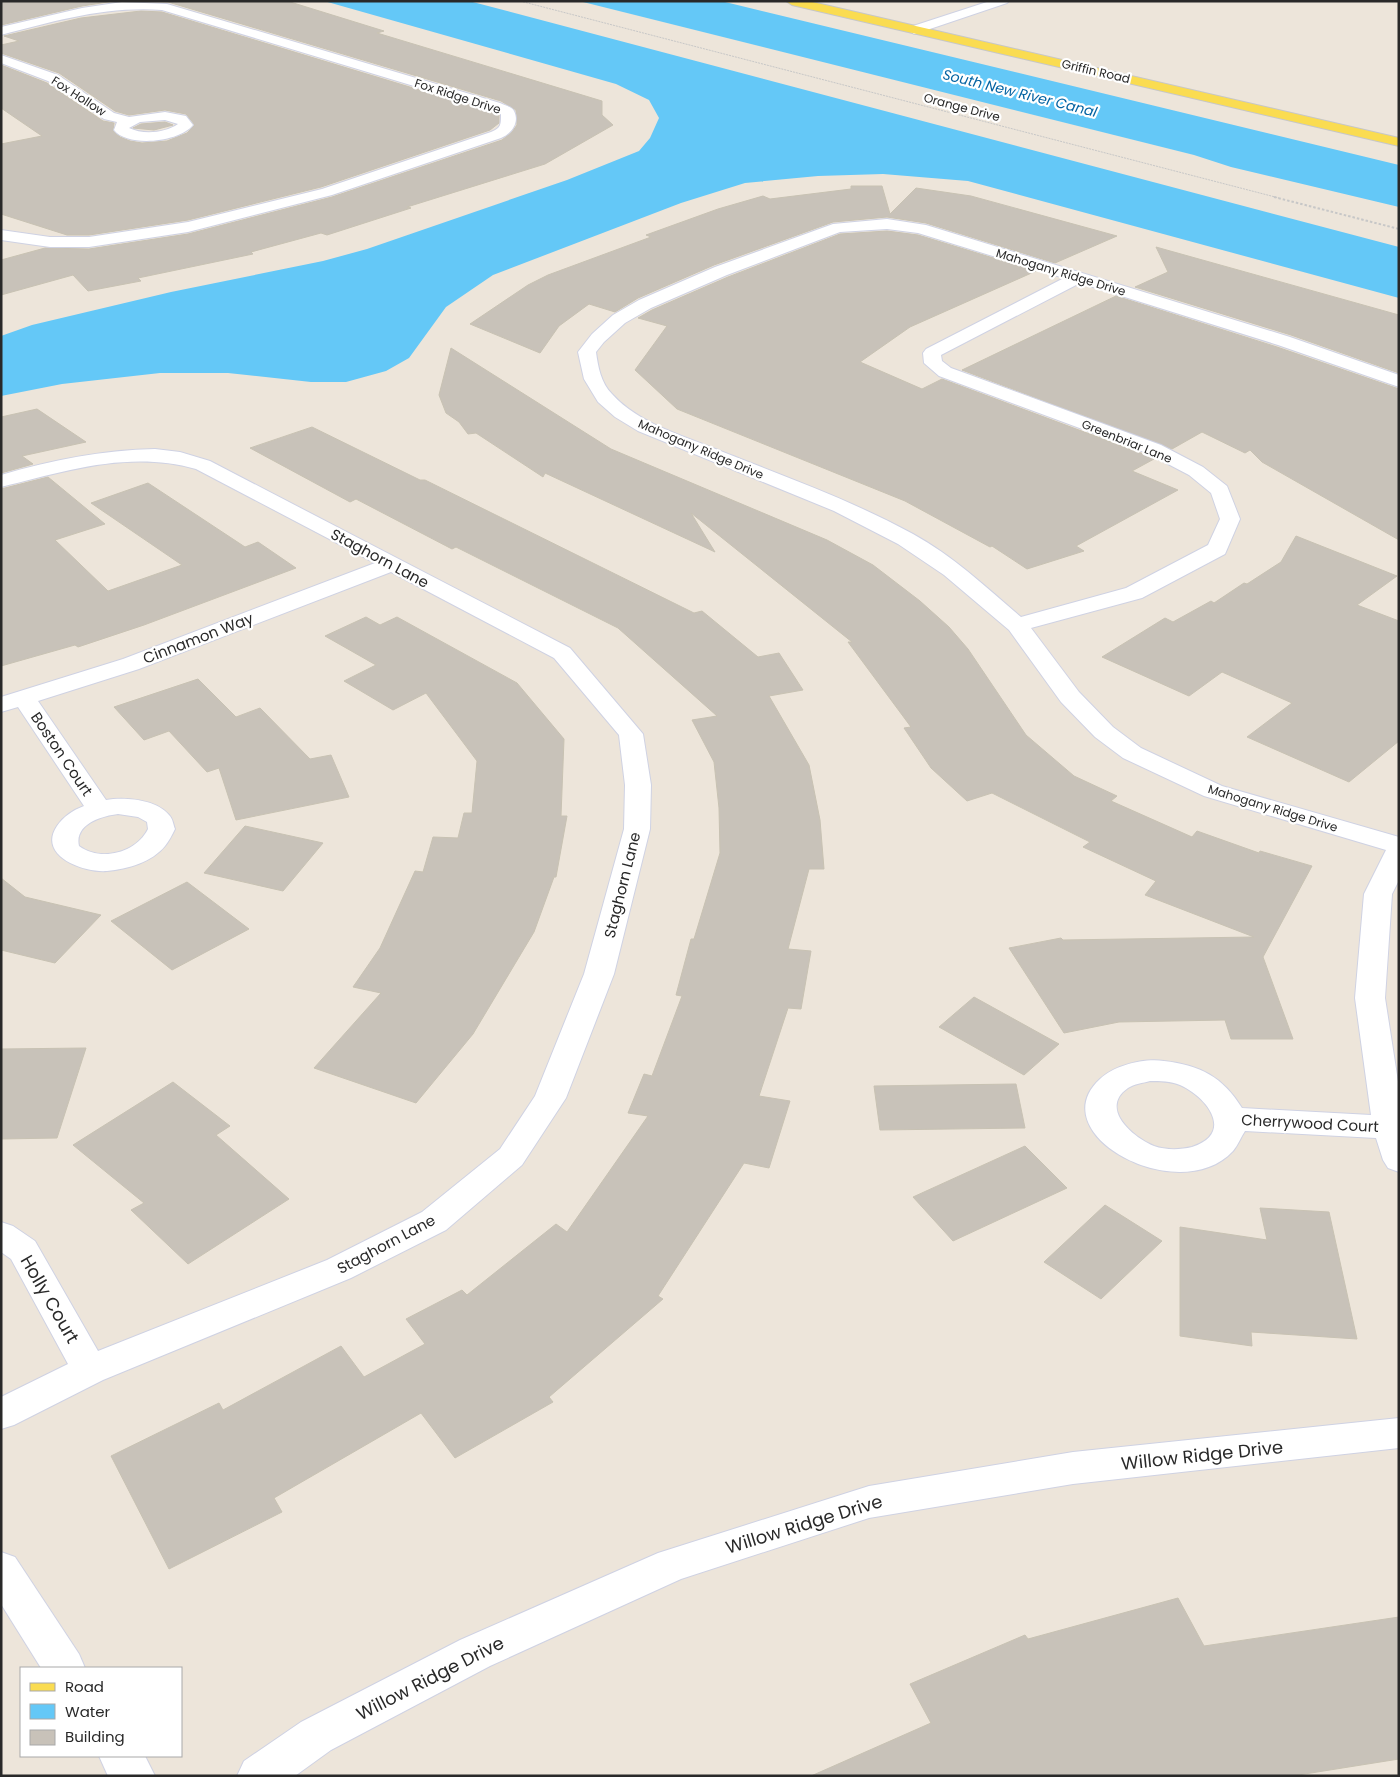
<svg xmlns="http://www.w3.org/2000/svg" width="1400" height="1777" viewBox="0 0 1400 1777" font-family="Poppins,sans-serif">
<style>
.water{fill:#64c8f7}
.building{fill:#c8c2b9;stroke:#c8c2b3}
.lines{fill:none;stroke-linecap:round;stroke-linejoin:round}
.street-casing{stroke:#cfd2e3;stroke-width:2}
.primary-casing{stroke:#c7c7c7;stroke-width:2}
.path-far1{stroke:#c7c7c7;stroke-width:1;stroke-dasharray:2 1;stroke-linecap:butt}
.path{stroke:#c7c7c7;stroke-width:2;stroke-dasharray:2.5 2;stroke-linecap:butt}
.street{fill:#fff;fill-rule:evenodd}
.primary{fill:#fadc51;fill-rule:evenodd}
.labels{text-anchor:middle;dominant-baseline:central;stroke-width:4.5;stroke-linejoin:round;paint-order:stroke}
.far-street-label{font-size:12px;fill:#292929;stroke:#fff}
.far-water-label{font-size:14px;font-style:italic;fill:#0463a2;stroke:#fff}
.street-label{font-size:15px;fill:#292929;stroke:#fff}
.near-street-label{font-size:18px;fill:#292929;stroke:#fff}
</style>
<rect width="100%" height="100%" fill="#ede5da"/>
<!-- water -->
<g class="water">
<path d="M 324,1 L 469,1 L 1399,247 L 1399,298 L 968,181 L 883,174 L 818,176 L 745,183 L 681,203 L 493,275 L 446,307 L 409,358 L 386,371 L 346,382 L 311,382 L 228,373 L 160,373 L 62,384 L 1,396 L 1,336 L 32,325 L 171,292 L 323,261 L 367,249 L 567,180 L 639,151 L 650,138 L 659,118 L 649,100 L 616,84 Z"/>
<path d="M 579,1 L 721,1 L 1399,165 L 1399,207 L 1231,167 L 1194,155 Z"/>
</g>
<!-- building -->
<g class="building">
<path d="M 1,1 L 114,1 L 82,6 L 1,25 Z"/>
<path d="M 147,1 L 287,1 L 384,31 L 377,33 L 602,101 L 602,115 L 613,125 L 545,164 L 407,207 L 411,208 L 327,235 L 321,233 L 251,252 L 253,254 L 138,278 L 141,281 L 88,291 L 73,275 L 1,295 L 1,260 L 45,248 L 89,249 L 188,234 L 332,197 L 502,140 L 512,132 L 517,125 L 516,110 L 501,101 L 168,2 Z"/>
<path d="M 141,11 L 162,12 L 489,111 L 499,115 L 499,123 L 490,130 L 321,187 L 188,220 L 89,235 L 67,235 L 1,214 L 1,144 L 42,136 L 1,108 L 1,65 L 47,83 L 103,121 L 114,123 L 113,131 L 120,137 L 130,141 L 142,143 L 167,141 L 187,133 L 194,126 L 194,124 L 186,114 L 165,110 L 129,115 L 115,111 L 59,73 L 1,53 L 1,45 L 19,41 L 4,36 L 81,18 Z"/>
<path d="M 165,122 L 173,125 L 154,130 L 133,128 L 141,124 Z"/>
<path d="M 851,186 L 882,186 L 890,214 L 916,188 L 971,196 L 1117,236 L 1055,263 L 926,223 L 887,217 L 833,222 L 714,265 L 638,298 L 615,312 L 589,304 L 559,326 L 540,353 L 470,324 L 528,285 L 548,275 L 651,237 L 646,235 L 718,209 L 763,196 L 770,199 L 851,189 Z"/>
<path d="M 887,231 L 918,235 L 1036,271 L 910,327 L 860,362 L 922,389 L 942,379 L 1146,455 L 1154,459 L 1132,471 L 1178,490 L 1076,546 L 1084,551 L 1027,569 L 992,546 L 990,547 L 905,501 L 677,409 L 635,370 L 667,326 L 638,318 L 652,310 L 728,277 L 840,234 Z"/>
<path d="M 1156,247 L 1399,315 L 1399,373 L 1291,335 L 1135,287 L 1168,272 Z"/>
<path d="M 1116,296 L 1277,347 L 1399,389 L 1399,540 L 1262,462 L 1250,450 L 1245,453 L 1202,432 L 1172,449 L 962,370 Z"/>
<path d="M 451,348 L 611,449 L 827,540 L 873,565 L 920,601 L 949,627 L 968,649 L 1026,735 L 1074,776 L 1117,796 L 1111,801 L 1192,837 L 1197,831 L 1259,853 L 1260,851 L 1312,866 L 1263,957 L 1293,1039 L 1231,1039 L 1225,1020 L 1119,1022 L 1064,1033 L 1009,948 L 1061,938 L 1063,940 L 1254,937 L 1145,895 L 1156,881 L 1083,847 L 1090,842 L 992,793 L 967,801 L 931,768 L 904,728 L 911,727 L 848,642 L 852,642 L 691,513 L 715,552 L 545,473 L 543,477 L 476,433 L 468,434 L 459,422 L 446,413 L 439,395 Z"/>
<path d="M 37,409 L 86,442 L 22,456 L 33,464 L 1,473 L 1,417 Z"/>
<path d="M 312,427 L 420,480 L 425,480 L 694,613 L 702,611 L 758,657 L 779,653 L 803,690 L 769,696 L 809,765 L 820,820 L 824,869 L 809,869 L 788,949 L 811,951 L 801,1009 L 788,1008 L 759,1096 L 790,1101 L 769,1168 L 744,1163 L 658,1296 L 663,1299 L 549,1397 L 553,1402 L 455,1458 L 421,1413 L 274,1498 L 282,1512 L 169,1569 L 111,1456 L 219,1403 L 223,1410 L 341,1346 L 364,1377 L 425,1344 L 406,1319 L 462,1290 L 467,1295 L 556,1224 L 567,1232 L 648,1116 L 628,1113 L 644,1074 L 652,1076 L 682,996 L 676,995 L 691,939 L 694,939 L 720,853 L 719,808 L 714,762 L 692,720 L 717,716 L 618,628 L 456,547 L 452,549 L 356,499 L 350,502 L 250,448 Z"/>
<path d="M 48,477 L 105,524 L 55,540 L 108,591 L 182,565 L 91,503 L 148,483 L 245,547 L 258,542 L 296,568 L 144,625 L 78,647 L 75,645 L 1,666 L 1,489 Z"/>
<path d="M 1296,536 L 1397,576 L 1357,605 L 1399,621 L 1399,741 L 1349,782 L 1247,737 L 1292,703 L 1222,672 L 1189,696 L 1102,657 L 1165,618 L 1173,622 L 1211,601 L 1214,603 L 1244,583 L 1247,584 L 1281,562 Z"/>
<path d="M 366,617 L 380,625 L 397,617 L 517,683 L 564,739 L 561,816 L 567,816 L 556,877 L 554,877 L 534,932 L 473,1034 L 416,1103 L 314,1068 L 381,993 L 353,987 L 380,948 L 415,871 L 423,872 L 433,837 L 458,838 L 464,813 L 472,813 L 477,761 L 426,693 L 393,710 L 344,681 L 376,665 L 325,636 Z"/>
<path d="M 198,679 L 236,717 L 260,708 L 310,759 L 331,755 L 349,797 L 236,820 L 219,768 L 207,772 L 169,731 L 144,740 L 114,707 Z"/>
<path d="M 245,826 L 323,843 L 283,891 L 204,873 Z"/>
<path d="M 1,878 L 25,897 L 101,915 L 55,963 L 1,950 Z"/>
<path d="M 187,882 L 249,929 L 172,970 L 111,921 Z"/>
<path d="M 974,997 L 1059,1044 L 1024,1075 L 939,1027 Z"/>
<path d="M 86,1048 L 57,1138 L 1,1139 L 1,1049 Z"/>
<path d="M 173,1082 L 230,1126 L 216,1135 L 289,1199 L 188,1264 L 131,1210 L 144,1203 L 73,1145 Z"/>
<path d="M 1016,1084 L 1025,1128 L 880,1130 L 874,1086 Z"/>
<path d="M 1025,1146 L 1067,1188 L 953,1241 L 913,1197 Z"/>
<path d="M 1105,1205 L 1162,1241 L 1101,1299 L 1044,1262 Z"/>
<path d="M 1260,1208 L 1329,1212 L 1357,1339 L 1251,1332 L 1252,1346 L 1180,1336 L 1180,1227 L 1267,1240 Z"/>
<path d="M 1178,1598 L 1204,1646 L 1399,1617 L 1399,1759 L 1292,1776 L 811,1776 L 931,1723 L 910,1684 L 1025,1635 L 1028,1639 Z"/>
</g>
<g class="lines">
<!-- street casing -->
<g class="street-casing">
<g id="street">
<path d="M 990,1 L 1009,1 L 1007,3 L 918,33 L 914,34 L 908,30 L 910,27 Z"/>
<path d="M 122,2 L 167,4 L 500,103 C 504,105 512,107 514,111 C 520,123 511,134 501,138 L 332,195 L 188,232 L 89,247 L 50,247 L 1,240 L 1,230 L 50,237 L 89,237 L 188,222 L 322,189 L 491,132 C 501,128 501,125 501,114 L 490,109 L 162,10 C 106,6 55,21 1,35 L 1,27 L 82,8 Z"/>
<path d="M 1,55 L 58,75 L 114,113 L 129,117 L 165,112 L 186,116 L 193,125 C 180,142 128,148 114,130 L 117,122 L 104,119 L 48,81 L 1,63 ZM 165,120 L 178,124 C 165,133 143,135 129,128 L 140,122 Z"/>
<path d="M 887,219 L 926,225 L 1290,337 L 1399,375 L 1399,387 L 1278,345 L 1080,283 L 941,355 L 942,361 L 951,368 L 1161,445 L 1203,467 L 1227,486 L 1240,519 L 1225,554 L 1142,598 L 1031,628 L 1079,692 L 1113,727 L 1141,748 L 1222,786 L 1399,837 L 1399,880 L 1392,894 L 1385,998 L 1399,1088 L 1399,1172 L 1388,1168 L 1383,1160 L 1376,1138 L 1245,1131 C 1241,1137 1238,1145 1233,1151 C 1179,1209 1040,1134 1100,1079 C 1115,1065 1144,1058 1164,1061 C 1200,1065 1223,1077 1242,1108 L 1371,1115 L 1355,998 L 1364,894 L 1386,850 L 1204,796 L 1123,758 L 1095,737 L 1061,702 L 1009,630 L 944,575 L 898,544 L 834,511 L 638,431 L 615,417 L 598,402 L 584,379 L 578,352 L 592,334 L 613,315 L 639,300 L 715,267 L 833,224 ZM 887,229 L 918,233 L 1064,278 L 926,349 L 923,353 L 924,363 L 939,376 L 1147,453 L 1189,475 L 1211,493 L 1220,519 L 1208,545 L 1126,588 L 1021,617 C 987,588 953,556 913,534 C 851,500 783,476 718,450 C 682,435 639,424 612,394 C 601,383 598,367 596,352 L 604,342 L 625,323 L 651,308 L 727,275 L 840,232 ZM 1150,1081 C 1160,1081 1171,1081 1180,1085 C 1207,1097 1235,1133 1192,1147 C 1180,1150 1165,1150 1154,1146 C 1132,1137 1099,1108 1128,1088 C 1134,1084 1143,1083 1150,1081 Z"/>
<path d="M 155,449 L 180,452 L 210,461 L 570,648 L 643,734 L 651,785 L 650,829 L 614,974 L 566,1098 L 522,1165 L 446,1230 L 351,1278 L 103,1380 L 14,1425 L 1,1429 L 1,1397 L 68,1364 L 11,1259 L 1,1252 L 1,1222 L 13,1226 L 35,1241 L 98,1351 L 327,1260 L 422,1212 L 500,1149 L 535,1096 L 584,974 L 624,829 L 625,785 L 619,735 L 554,658 L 391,572 L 139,669 L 38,701 L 106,800 C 124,797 156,799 169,815 C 173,819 173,824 175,829 C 172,835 169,841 165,846 C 152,862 128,869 107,871 C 84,873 37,856 57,826 C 63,817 73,810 84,806 L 18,707 L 1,712 L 1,697 L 123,659 L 375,563 L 196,469 C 130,450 65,471 1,487 L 1,475 C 52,460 102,450 155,449 ZM 118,814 L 138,817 L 147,822 L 148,829 C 136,853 101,862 79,846 C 74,824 102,816 118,814 Z"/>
<path d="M 1399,1418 L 1399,1448 L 1073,1484 L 869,1518 L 681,1579 L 490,1666 L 331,1750 L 295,1776 L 237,1776 L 244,1761 L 301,1722 L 460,1640 L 658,1553 L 869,1486 L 1073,1452 Z"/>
<path d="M 1,1552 L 15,1557 L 79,1654 L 85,1668 L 41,1668 L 1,1604 Z"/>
<path d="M 99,1756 L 145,1756 L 155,1776 L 108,1776 Z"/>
</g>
</g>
<!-- primary casing -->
<g class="primary-casing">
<path id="primary" d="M 786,1 L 808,1 L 1399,138 L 1399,146 L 792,5 Z"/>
</g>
<!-- path-far1 -->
<path class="path-far1" d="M 520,1 L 1279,198"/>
<!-- path -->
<path class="path" d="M 1274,197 L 1399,229"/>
<!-- street -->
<use href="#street" class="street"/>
<!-- primary -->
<use href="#primary" class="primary"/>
</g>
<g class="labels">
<!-- far-street labels -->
<g class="far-street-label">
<text transform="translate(1096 71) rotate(13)">Griffin Road</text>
<text transform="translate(79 96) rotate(33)">Fox Hollow</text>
<text transform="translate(458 96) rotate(18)">Fox Ridge Drive</text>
<text transform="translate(962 107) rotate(15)">Orange Drive</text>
<text transform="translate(1061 272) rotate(17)">Mahogany Ridge Drive</text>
<text transform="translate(1127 441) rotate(22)">Greenbriar Lane</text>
<text transform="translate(701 449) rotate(23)">Mahogany Ridge Drive</text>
<text transform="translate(1273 808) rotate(17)">Mahogany Ridge Drive</text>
</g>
<!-- far-water labels -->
<g class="far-water-label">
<text transform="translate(1020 93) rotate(14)">South New River Canal</text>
</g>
<!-- street labels -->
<g class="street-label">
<text transform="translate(380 558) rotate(28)">Staghorn Lane</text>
<text transform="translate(198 638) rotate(-21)">Cinnamon Way</text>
<text transform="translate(62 754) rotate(56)">Boston Court</text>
<text transform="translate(622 885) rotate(-76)">Staghorn Lane</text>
<text transform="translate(1310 1123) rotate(3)">Cherrywood Court</text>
<text transform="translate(386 1244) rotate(-28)">Staghorn Lane</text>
</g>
<!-- near-street labels -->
<g class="near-street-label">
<text transform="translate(50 1299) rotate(60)">Holly Court</text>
<text transform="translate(1202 1455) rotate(-6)">Willow Ridge Drive</text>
<text transform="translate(804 1524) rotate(-17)">Willow Ridge Drive</text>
<text transform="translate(430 1678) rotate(-27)">Willow Ridge Drive</text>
</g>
</g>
<!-- border -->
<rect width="1400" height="1777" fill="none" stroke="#292929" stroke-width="5"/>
<!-- legend -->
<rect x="20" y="1667" width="162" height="90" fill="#ffffff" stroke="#a9a9a9"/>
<rect x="30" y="1683" width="25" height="8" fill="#fadc51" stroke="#a9a9a9"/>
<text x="65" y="1692" font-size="15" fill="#292929">Road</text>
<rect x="30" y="1704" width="25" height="15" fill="#64c8f7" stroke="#a9a9a9"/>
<text x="65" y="1717" font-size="15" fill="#292929">Water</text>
<rect x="30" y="1730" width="25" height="15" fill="#c8c2b9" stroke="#a9a9a9"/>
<text x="65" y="1742" font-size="15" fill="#292929">Building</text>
</svg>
